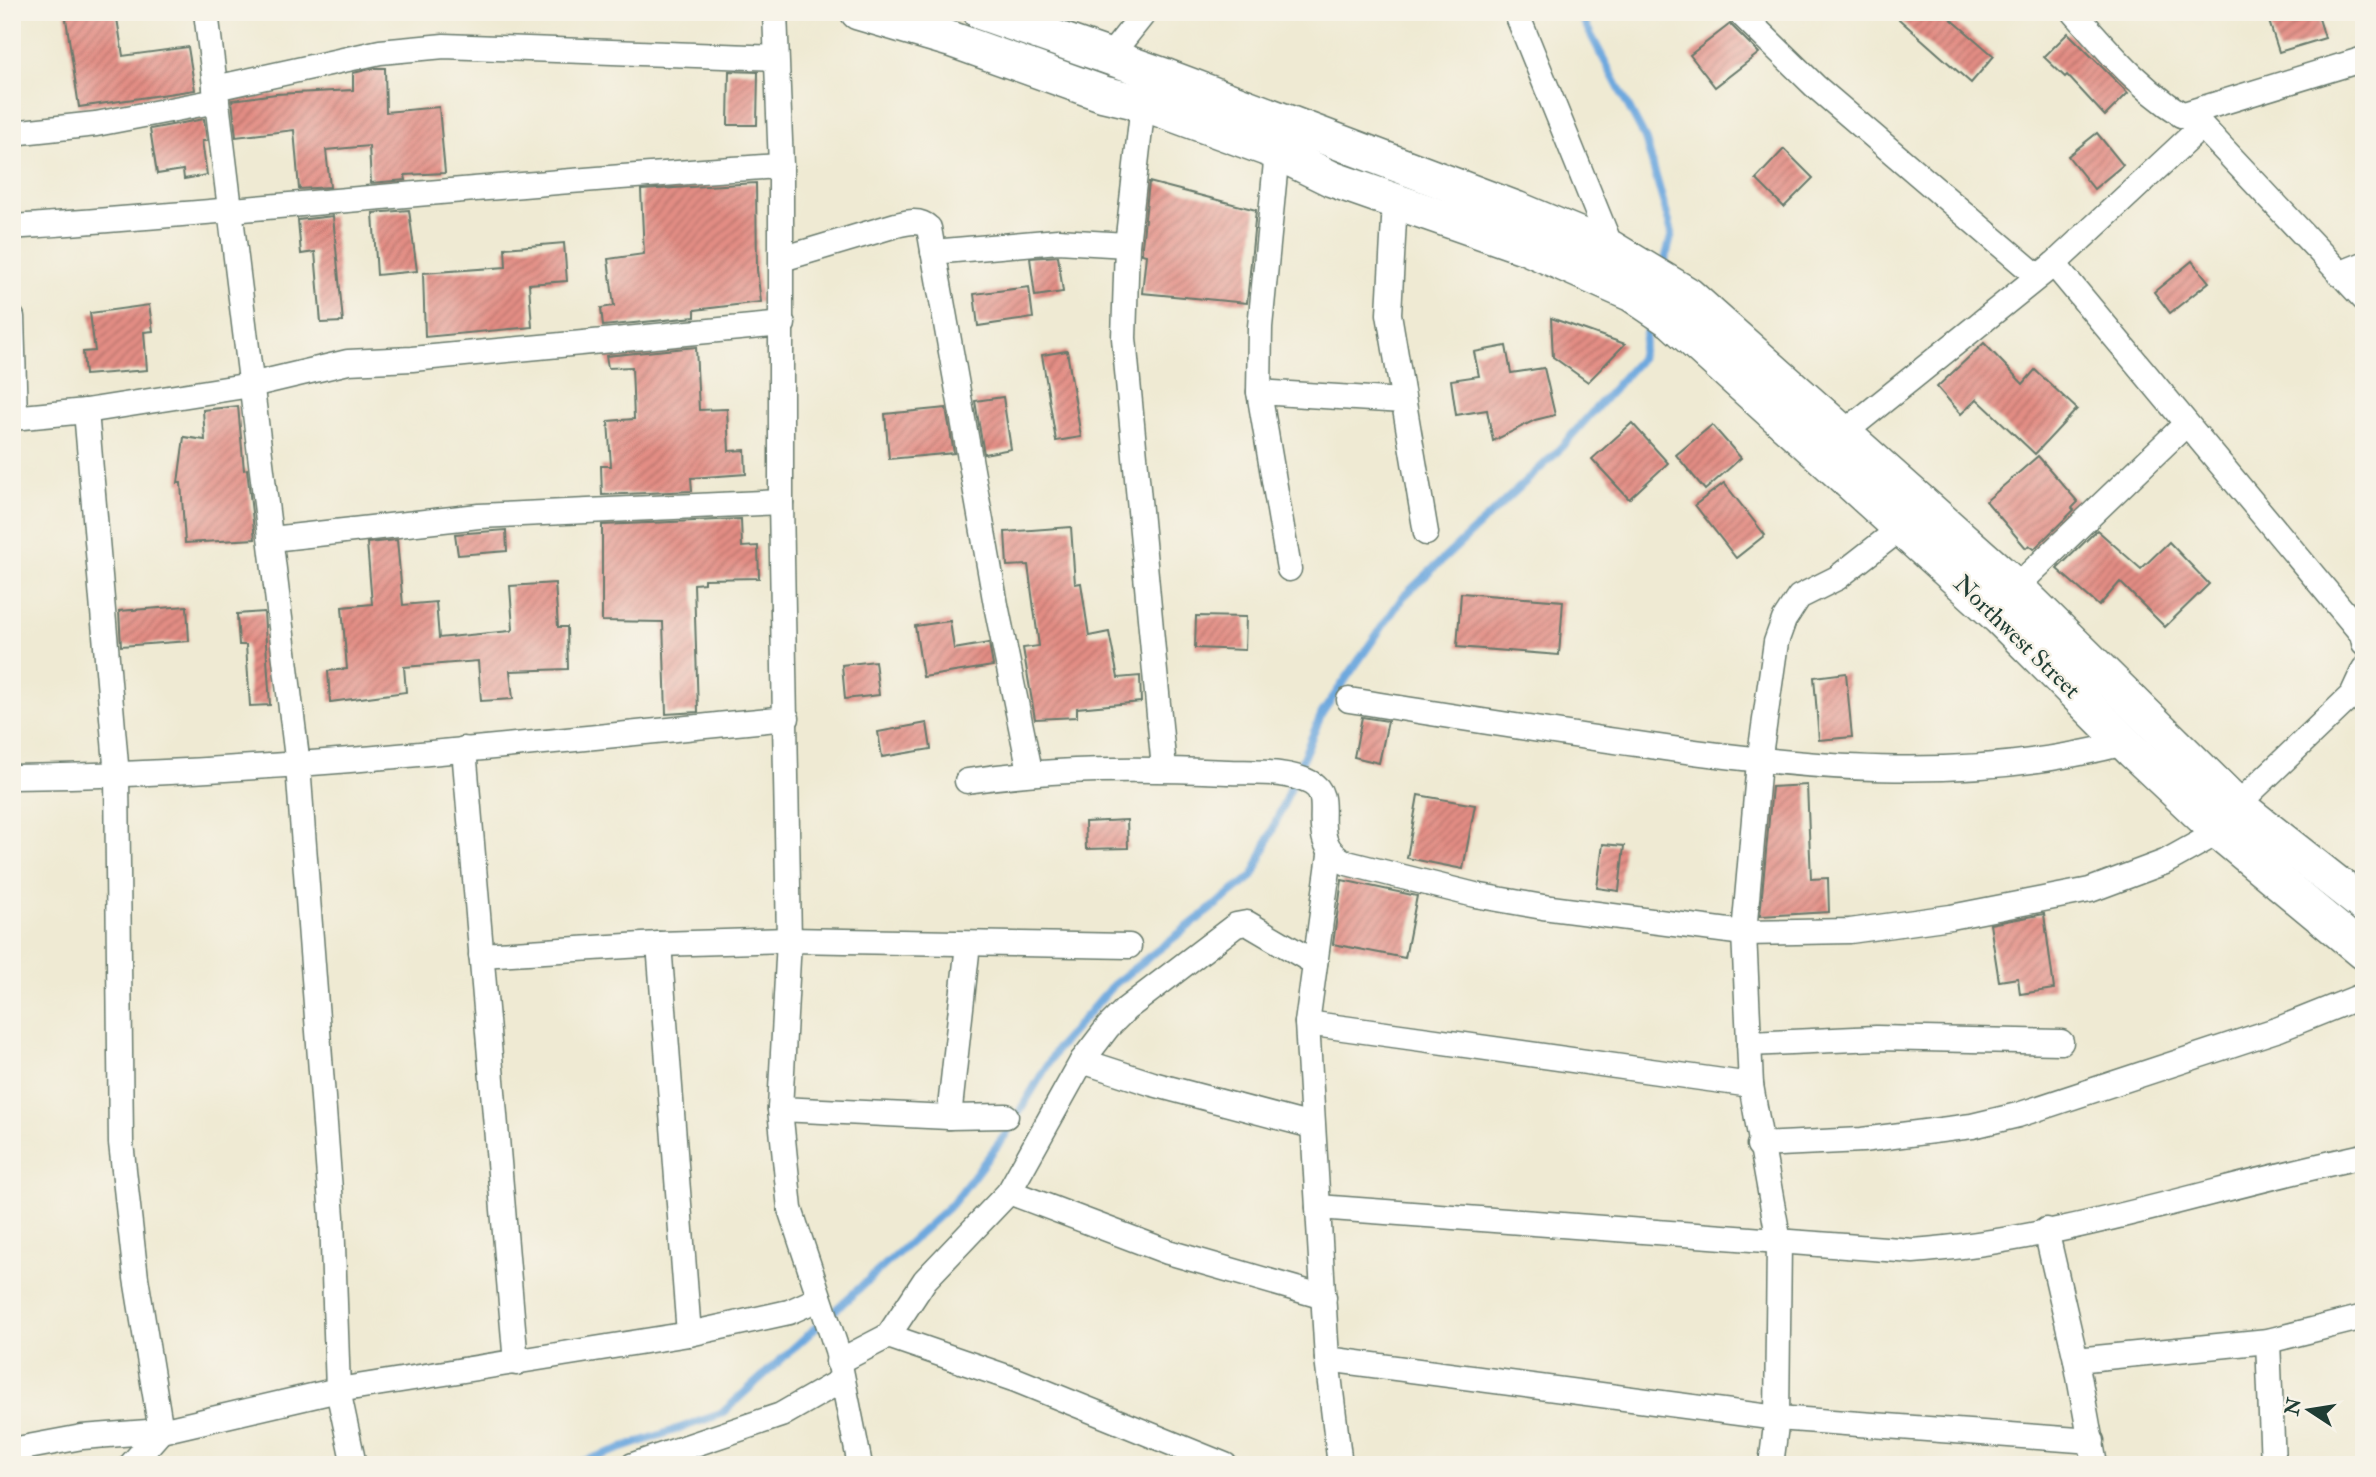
<svg xmlns="http://www.w3.org/2000/svg" width="2376" height="1477" viewBox="0 0 2376 1477" font-family="'IM FELL Double Pica',serif">
<style>
.lines{fill:none;stroke-linecap:round;stroke-linejoin:round}
.stream{stroke:#6da8de;stroke-width:8}
.building{fill:url(#building-hatch)}
.minor-casing{stroke:#687a6c;stroke-width:27}
.secondary-casing{stroke:#687a6c;stroke-width:38}
.minor{stroke:#fff;stroke-width:24}
.secondary{stroke:#fff;stroke-width:35}
.labels{text-anchor:middle;dominant-baseline:central;stroke-width:5;stroke-linejoin:round;paint-order:stroke}
.street-label{font-size:24px;fill:#1f3d34;stroke:#f7f3e8}
</style>
<defs>
<pattern id="building-hatch" width="6" height="6" patternUnits="userSpaceOnUse" patternTransform="scale(1.75)"><rect width="6" height="6" fill="#e38d84"/><path d="M-1 1l2-2M0 6l6-6M5 7l2-2" fill="none" stroke="#b7746d"/></pattern>
</defs>
<rect width="100%" height="100%" fill="#f7f3e8"/>
<filter id="ink" filterUnits="userSpaceOnUse"><feTurbulence type="fractalNoise" baseFrequency=".0143" numOctaves="2"/><feDisplacementMap in="SourceGraphic" scale="14" xChannelSelector="R" yChannelSelector="G"/><feConvolveMatrix kernelMatrix="1 2 1 2 8 2 1 2 1" color-interpolation-filters="sRGB"/></filter>
<filter id="wash" filterUnits="userSpaceOnUse"><feTurbulence type="fractalNoise" baseFrequency=".00686" numOctaves="4" result="noise"/><feDisplacementMap in="SourceGraphic" scale="28" xChannelSelector="R" yChannelSelector="G"/><feGaussianBlur stdDeviation="1.57" result="paint"/><feColorMatrix in="noise" values="0 0 0 0 0 0 0 0 0 0 0 0 0 0 0 0 0 1.4 0 .05"/><feComposite in="paint" operator="in"/></filter>
<g filter="url(#wash)">
<rect width="100%" height="100%" fill="#efead3"/>
<g class="lines">
<!-- stream -->
<g class="stream">
<path d="M 1579,12 L 1645,138 L 1672,233 L 1663,268"/>
<path d="M 573,1465 L 721,1414 L 953,1203 L 1006,1134 L 1057,1049 L 1113,985 L 1253,876 L 1322,713 L 1403,597 L 1555,454 L 1640,359 L 1650,318"/>
</g>
</g>
<g id="blocks">
<!-- building -->
<g class="building">
<path d="M 65,12 L 116,12 L 123,56 L 188,47 L 195,90 L 79,107 Z"/>
<path d="M 1891,12 L 1943,12 L 1994,56 L 1971,83 Z"/>
<path d="M 2266,12 L 2317,12 L 2325,38 L 2279,52 Z"/>
<path d="M 1730,24 L 1759,53 L 1715,87 L 1690,55 Z"/>
<path d="M 2068,33 L 2128,93 L 2105,116 L 2067,75 L 2065,77 L 2044,57 Z"/>
<path d="M 375,68 L 385,68 L 386,112 L 439,107 L 445,173 L 405,175 L 406,180 L 371,183 L 369,146 L 326,150 L 330,187 L 299,189 L 294,130 L 236,137 L 232,100 L 276,94 L 353,90 L 353,73 Z"/>
<path d="M 729,71 L 758,72 L 757,125 L 728,125 Z"/>
<path d="M 204,119 L 207,141 L 202,141 L 207,175 L 184,179 L 183,170 L 157,174 L 150,129 Z"/>
<path d="M 2097,133 L 2123,165 L 2094,189 L 2068,156 Z"/>
<path d="M 1784,149 L 1813,178 L 1784,207 L 1756,179 Z"/>
<path d="M 1149,182 L 1256,210 L 1247,303 L 1142,293 L 1146,255 L 1142,254 L 1142,246 Z"/>
<path d="M 756,183 L 757,270 L 761,302 L 695,310 L 695,317 L 603,326 L 601,308 L 614,306 L 608,259 L 644,254 L 641,190 Z"/>
<path d="M 409,210 L 417,271 L 377,275 L 373,213 Z"/>
<path d="M 333,216 L 343,322 L 321,323 L 315,252 L 301,254 L 298,220 Z"/>
<path d="M 564,243 L 567,281 L 529,284 L 532,327 L 425,337 L 423,273 L 506,267 L 505,248 Z"/>
<path d="M 1058,256 L 1063,292 L 1035,296 L 1030,258 Z"/>
<path d="M 2192,261 L 2209,282 L 2170,313 L 2154,292 Z"/>
<path d="M 1029,287 L 1033,318 L 978,326 L 974,294 Z"/>
<path d="M 149,305 L 153,331 L 144,332 L 147,370 L 85,375 L 83,352 L 95,351 L 90,313 Z"/>
<path d="M 1551,318 L 1625,344 L 1588,382 L 1553,357 Z"/>
<path d="M 1984,343 L 2023,384 L 2035,370 L 2077,409 L 2035,454 L 1977,399 L 1961,414 L 1937,387 Z"/>
<path d="M 1506,346 L 1511,373 L 1544,368 L 1555,415 L 1535,420 L 1493,441 L 1487,410 L 1456,415 L 1451,380 L 1479,376 L 1474,352 Z"/>
<path d="M 696,347 L 699,410 L 727,409 L 729,451 L 745,450 L 746,474 L 691,478 L 692,491 L 602,495 L 601,466 L 611,466 L 608,421 L 634,419 L 632,367 L 608,368 L 606,356 Z"/>
<path d="M 1067,351 L 1081,437 L 1056,441 L 1042,355 Z"/>
<path d="M 1003,397 L 1011,449 L 984,454 L 975,401 Z"/>
<path d="M 238,406 L 244,470 L 247,469 L 255,539 L 185,543 L 181,483 L 178,483 L 184,437 L 205,440 L 203,410 Z"/>
<path d="M 946,408 L 954,453 L 889,459 L 885,414 Z"/>
<path d="M 1632,423 L 1668,463 L 1629,499 L 1592,459 Z"/>
<path d="M 1712,425 L 1741,458 L 1705,490 L 1676,455 Z"/>
<path d="M 2038,456 L 2078,502 L 2072,508 L 2074,510 L 2034,549 L 2029,545 L 2026,548 L 1986,501 Z"/>
<path d="M 1724,483 L 1765,535 L 1736,558 L 1695,505 Z"/>
<path d="M 741,519 L 742,547 L 758,546 L 759,578 L 704,579 L 704,583 L 694,584 L 698,712 L 666,714 L 663,622 L 602,621 L 602,525 Z"/>
<path d="M 1071,527 L 1075,584 L 1081,583 L 1089,636 L 1109,632 L 1118,678 L 1140,676 L 1141,702 L 1077,708 L 1077,717 L 1035,719 L 1023,648 L 1039,646 L 1028,565 L 1007,566 L 1005,532 Z"/>
<path d="M 506,530 L 507,551 L 458,555 L 455,534 Z"/>
<path d="M 2097,530 L 2141,569 L 2169,542 L 2209,584 L 2165,627 L 2120,582 L 2099,606 L 2057,569 Z"/>
<path d="M 397,540 L 403,605 L 436,602 L 439,638 L 510,631 L 513,629 L 510,586 L 555,583 L 558,627 L 567,627 L 568,669 L 510,671 L 513,699 L 481,701 L 478,661 L 404,667 L 406,692 L 330,702 L 328,671 L 347,669 L 342,607 L 372,604 L 367,543 Z"/>
<path d="M 1461,593 L 1563,601 L 1559,655 L 1457,647 Z"/>
<path d="M 187,606 L 189,641 L 121,646 L 119,611 Z"/>
<path d="M 264,612 L 270,705 L 250,706 L 246,645 L 239,645 L 237,614 Z"/>
<path d="M 1196,616 L 1246,617 L 1245,650 L 1195,648 Z"/>
<path d="M 950,621 L 954,649 L 989,643 L 993,666 L 923,677 L 915,626 Z"/>
<path d="M 875,661 L 879,695 L 845,699 L 842,665 Z"/>
<path d="M 1846,673 L 1852,737 L 1819,740 L 1814,677 Z"/>
<path d="M 1362,717 L 1388,721 L 1379,763 L 1354,757 Z"/>
<path d="M 927,723 L 931,749 L 882,757 L 878,732 Z"/>
<path d="M 1807,785 L 1811,879 L 1828,878 L 1829,912 L 1760,916 L 1772,787 Z"/>
<path d="M 1418,795 L 1475,805 L 1463,869 L 1407,858 Z"/>
<path d="M 1127,820 L 1128,848 L 1086,849 L 1085,822 Z"/>
<path d="M 1603,844 L 1624,846 L 1619,891 L 1597,888 Z"/>
<path d="M 1342,880 L 1417,896 L 1405,958 L 1333,944 Z"/>
<path d="M 2044,914 L 2054,989 L 2020,994 L 2018,978 L 1999,981 L 1990,924 Z"/>
</g>
</g>
</g>
<g filter="url(#ink)">
<use href="#blocks" fill-opacity="0" stroke="#687a6c" stroke-width="2"/>
<g class="lines">
<!-- minor casing -->
<g class="minor-casing">
<g id="minor">
<path d="M 206,12 L 298,766 L 332,1217 L 338,1390 L 354,1465"/>
<path d="M 775,12 L 781,166 L 781,502 L 789,940 L 780,1109 L 790,1209 L 837,1350 L 860,1465"/>
<path d="M 1516,12 L 1612,249"/>
<path d="M 1739,12 L 1815,86 L 2037,276"/>
<path d="M 2074,12 C 2112,56 2149,99 2202,126 L 2364,299"/>
<path d="M 1109,57 L 1145,12"/>
<path d="M 215,88 L 380,52 L 444,46 L 776,58"/>
<path d="M 1143,103 L 1127,245 L 1124,338 L 1164,769"/>
<path d="M 2181,115 L 2364,59"/>
<path d="M 12,133 L 96,124 L 217,101"/>
<path d="M 1277,152 L 1260,327 L 1259,392 L 1289,569"/>
<path d="M 1395,201 L 1389,314 L 1426,533"/>
<path d="M 12,227 C 269,210 524,181 781,166"/>
<path d="M 933,252 L 1058,241 L 1127,245"/>
<path d="M 782,259 L 896,225 C 908,222 920,219 929,228 L 996,605 L 1030,771"/>
<path d="M 2054,264 L 2362,634 L 2364,643"/>
<path d="M 2339,274 L 2364,264"/>
<path d="M 12,317 L 15,418"/>
<path d="M 1259,392 L 1403,401"/>
<path d="M 86,411 L 117,776 L 121,1143 L 136,1278 L 161,1431"/>
<path d="M 12,418 L 86,411 L 251,385 L 348,362 L 412,359 L 783,324"/>
<path d="M 1845,432 L 2054,264 L 2202,126"/>
<path d="M 272,539 L 479,516 L 781,502"/>
<path d="M 2016,587 L 2185,425"/>
<path d="M 1349,700 C 1445,715 1541,731 1637,744 C 1799,768 1964,785 2125,743"/>
<path d="M 464,749 L 516,1363"/>
<path d="M 12,777 C 272,774 529,743 787,718"/>
<path d="M 967,781 C 1054,768 1140,768 1228,772 C 1254,773 1287,770 1311,783 C 1339,798 1302,841 1347,863 L 1475,895 L 1543,907 L 1744,933 L 1850,931 L 1951,917 L 2090,890 L 2165,862 L 2219,832"/>
<path d="M 2237,805 L 2352,695 L 2364,669"/>
<path d="M 1330,855 L 1307,1023 L 1327,1359 L 1340,1465"/>
<path d="M 659,944 L 689,1334"/>
<path d="M 481,955 L 659,944 L 789,940 L 1129,946"/>
<path d="M 1307,1023 L 1751,1085"/>
<path d="M 1749,1044 L 1876,1038 L 2061,1042"/>
<path d="M 1082,1061 L 1153,1084 L 1312,1126"/>
<path d="M 780,1109 L 949,1117 L 1006,1116"/>
<path d="M 949,1117 L 968,944"/>
<path d="M 1759,1145 L 1862,1140 L 1972,1126 L 2018,1115 L 2279,1029 L 2364,995"/>
<path d="M 1009,1192 L 1168,1252 L 1324,1297"/>
<path d="M 1318,1207 L 1913,1251 C 2066,1240 2214,1187 2364,1156"/>
<path d="M 2046,1230 L 2076,1360"/>
<path d="M 888,1336 L 925,1280 L 1009,1192 L 1082,1061 L 1108,1027 L 1126,1009 L 1236,925 L 1247,923 L 1315,963"/>
<path d="M 2268,1341 L 2273,1465"/>
<path d="M 1327,1359 L 1777,1418 L 2092,1441"/>
<path d="M 838,1362 L 888,1336 L 1016,1380 L 1225,1465"/>
<path d="M 12,1450 L 82,1437 L 161,1431 L 338,1390 L 689,1334 L 789,1312 L 818,1299"/>
<path d="M 131,1465 L 161,1431"/>
<path d="M 633,1465 L 781,1415 L 842,1380"/>
<path d="M 1771,1465 L 1777,1418 L 1779,1242 L 1751,1085 L 1744,933 L 1759,762 L 1776,642 L 1784,620 L 1799,597 L 1837,578 L 1901,528"/>
<path d="M 2095,1465 L 2076,1360 L 2268,1341 L 2364,1317"/>
</g>
</g>
<!-- secondary casing -->
<g class="secondary-casing">
<g id="secondary">
<path d="M 858,12 L 953,40 L 1104,94 L 1143,103 L 1277,152 L 1332,179 L 1526,247 L 1632,294 L 1672,321 L 2000,618 L 2133,751 L 2219,832 L 2364,952"/>
<path d="M 981,12 L 1167,77 L 1516,209 L 1612,249 L 1688,295 L 2016,587 L 2237,805 L 2364,905"/>
</g>
</g>
<!-- minor -->
<use href="#minor" class="minor"/>
<!-- secondary -->
<use href="#secondary" class="secondary"/>
</g>
</g>
<g class="labels">
<!-- street labels -->
<g class="street-label">
<text transform="translate(2017 637) rotate(44)">Northwest Street</text>
</g>
</g>
<!-- margin -->
<rect width="2376" height="1477" fill="none" stroke="#f7f3e8" stroke-width="42"/>
<!-- north arrow -->
<g transform="translate(2309 1410) rotate(282)" stroke="#f7f3e8" stroke-width="5" paint-order="stroke">
<path d="M0-5L12 26L0 18L-12 26Z" fill="#1f3d34"/>
<text y="-10" font-size="19" font-weight="bold" text-anchor="middle" fill="#1f3d34">N</text>
</g>
</svg>
